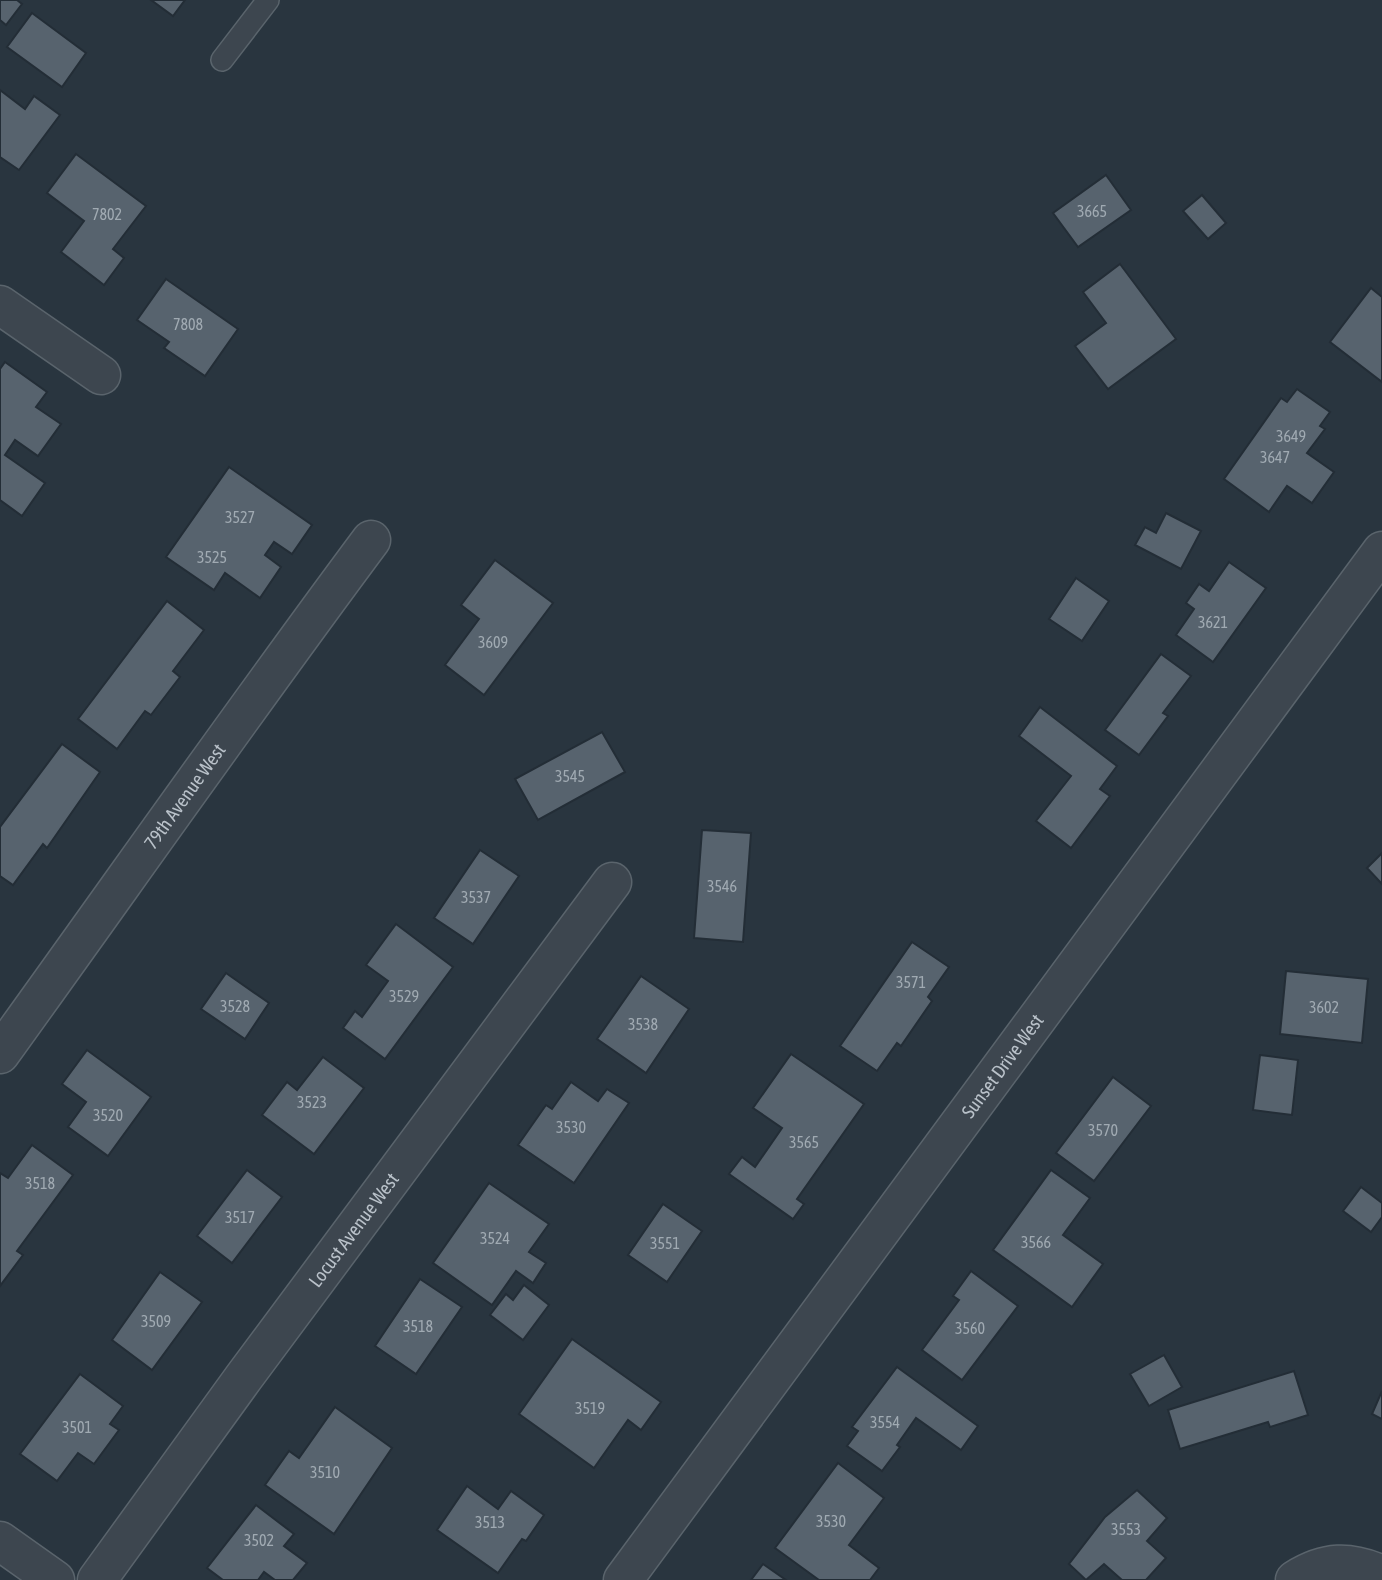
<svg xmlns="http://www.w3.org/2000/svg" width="1382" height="1580" viewBox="0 0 1382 1580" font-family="'Asap Condensed',sans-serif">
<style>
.building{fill:#57636e;stroke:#232d36;stroke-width:2}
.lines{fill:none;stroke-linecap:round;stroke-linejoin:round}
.service-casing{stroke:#5a646c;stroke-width:24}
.minor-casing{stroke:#5a646c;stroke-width:41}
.tertiary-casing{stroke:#5a646c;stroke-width:41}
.service{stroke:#3d464f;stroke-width:21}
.minor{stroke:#3d464f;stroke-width:38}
.tertiary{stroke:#3d464f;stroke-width:38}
.labels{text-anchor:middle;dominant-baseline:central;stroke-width:5;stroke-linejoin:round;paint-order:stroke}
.number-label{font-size:16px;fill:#a0aab2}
.street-label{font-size:19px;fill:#b9c1c9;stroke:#212b34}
</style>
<rect width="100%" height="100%" fill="#29353f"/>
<!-- building -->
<g class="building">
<path d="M 0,0 L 17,0 L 22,4 L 6,25 L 0,20 Z"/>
<path d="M 151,0 L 185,0 L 173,16 Z"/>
<path d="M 32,13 L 86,53 L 62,87 L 7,47 Z"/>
<path d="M 0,90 L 25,109 L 34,96 L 60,115 L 19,170 L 0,157 Z"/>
<path d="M 76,154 L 146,206 L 113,249 L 124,258 L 104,285 L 61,252 L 84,221 L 47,193 Z"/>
<path d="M 1106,175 L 1131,210 L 1078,247 L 1053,213 Z"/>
<path d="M 1202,195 L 1226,223 L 1208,239 L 1183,211 Z"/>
<path d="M 1120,264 L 1176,339 L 1108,389 L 1075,346 L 1106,323 L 1083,292 Z"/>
<path d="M 166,279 L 238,329 L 205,376 L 164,348 L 169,342 L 137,320 Z"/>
<path d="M 1371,288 L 1382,297 L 1382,382 L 1330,342 Z"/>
<path d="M 5,362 L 47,392 L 36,407 L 61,424 L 38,456 L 15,440 L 5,455 L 45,483 L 22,516 L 0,500 L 0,369 Z"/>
<path d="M 1297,389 L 1330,412 L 1320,426 L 1325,429 L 1307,453 L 1334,472 L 1312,503 L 1287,486 L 1269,512 L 1224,479 L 1281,398 L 1287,402 Z"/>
<path d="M 229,467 L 312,525 L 292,554 L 274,542 L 265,555 L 281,567 L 260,598 L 225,573 L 214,590 L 166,557 Z"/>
<path d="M 1166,513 L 1201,531 L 1181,569 L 1135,545 L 1145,527 L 1156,533 Z"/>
<path d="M 495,560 L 553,603 L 484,695 L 445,665 L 479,619 L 461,605 Z"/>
<path d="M 1229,562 L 1266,588 L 1213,662 L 1176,635 L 1194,609 L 1186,603 L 1199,584 L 1209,591 Z"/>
<path d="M 1076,578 L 1109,601 L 1082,641 L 1049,619 Z"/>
<path d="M 167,601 L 204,630 L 173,671 L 180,677 L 151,715 L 145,711 L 117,749 L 78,719 Z"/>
<path d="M 1161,654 L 1191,676 L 1163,713 L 1168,716 L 1139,755 L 1105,730 Z"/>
<path d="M 1040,707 L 1117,766 L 1100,789 L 1110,796 L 1071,848 L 1036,821 L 1071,776 L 1019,736 Z"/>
<path d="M 602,732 L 625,772 L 538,820 L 515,779 Z"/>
<path d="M 62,744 L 100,772 L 47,848 L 43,844 L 13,885 L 0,876 L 0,827 Z"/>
<path d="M 702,830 L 751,833 L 743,942 L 694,938 Z"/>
<path d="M 480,850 L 519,876 L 473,944 L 434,918 Z"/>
<path d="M 1382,853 L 1382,884 L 1367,868 Z"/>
<path d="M 396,924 L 453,967 L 385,1059 L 343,1028 L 355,1011 L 362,1017 L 388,981 L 366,965 Z"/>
<path d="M 912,942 L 949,967 L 928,997 L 932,1001 L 901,1046 L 897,1043 L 877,1071 L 840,1046 Z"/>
<path d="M 1286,971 L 1368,979 L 1362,1043 L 1280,1034 Z"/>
<path d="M 226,973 L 269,1003 L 245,1039 L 201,1009 Z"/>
<path d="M 641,976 L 689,1009 L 646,1073 L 597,1039 Z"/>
<path d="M 87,1050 L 151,1097 L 108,1156 L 68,1127 L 86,1102 L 62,1084 Z"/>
<path d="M 791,1054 L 864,1104 L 797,1199 L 804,1204 L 793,1219 L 729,1174 L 742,1157 L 755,1167 L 782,1128 L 753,1108 Z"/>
<path d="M 1260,1055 L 1298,1060 L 1292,1115 L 1253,1110 Z"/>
<path d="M 323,1057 L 364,1088 L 314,1154 L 262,1115 L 287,1082 L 297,1090 Z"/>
<path d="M 1113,1077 L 1151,1106 L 1094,1181 L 1056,1153 Z"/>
<path d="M 571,1082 L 598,1101 L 607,1089 L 629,1103 L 574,1183 L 518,1145 L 546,1105 L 552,1109 Z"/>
<path d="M 32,1145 L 73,1175 L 17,1251 L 23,1255 L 0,1286 L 0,1173 L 8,1178 Z"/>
<path d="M 247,1170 L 282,1197 L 232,1263 L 197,1236 Z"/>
<path d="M 1051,1170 L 1090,1198 L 1063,1235 L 1103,1264 L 1072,1307 L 993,1250 Z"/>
<path d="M 489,1183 L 549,1224 L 529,1252 L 546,1263 L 533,1283 L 516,1271 L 492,1305 L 433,1263 Z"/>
<path d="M 1361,1187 L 1382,1203 L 1382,1217 L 1371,1232 L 1343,1211 Z"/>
<path d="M 663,1204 L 702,1231 L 667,1282 L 628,1255 Z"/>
<path d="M 971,1271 L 1018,1306 L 962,1380 L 922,1350 L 959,1300 L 953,1296 Z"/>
<path d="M 160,1272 L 202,1302 L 152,1370 L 112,1340 Z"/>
<path d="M 420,1279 L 462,1307 L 416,1374 L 375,1346 Z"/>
<path d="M 524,1285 L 549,1305 L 523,1340 L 490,1315 L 506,1294 L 513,1300 Z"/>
<path d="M 572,1339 L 661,1402 L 641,1430 L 628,1420 L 594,1468 L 519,1414 Z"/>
<path d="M 1164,1355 L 1182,1387 L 1149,1406 L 1130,1374 Z"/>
<path d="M 897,1367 L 978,1426 L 961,1450 L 916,1418 L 897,1445 L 900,1447 L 882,1471 L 847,1446 L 858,1431 L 852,1427 Z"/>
<path d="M 1294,1371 L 1308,1415 L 1270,1427 L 1268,1422 L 1180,1449 L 1168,1410 Z"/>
<path d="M 80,1374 L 123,1406 L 110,1424 L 119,1430 L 94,1464 L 78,1453 L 57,1481 L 20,1454 Z"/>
<path d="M 1382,1391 L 1382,1419 L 1372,1414 Z"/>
<path d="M 335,1407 L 392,1448 L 334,1534 L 265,1485 L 289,1451 L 299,1458 Z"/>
<path d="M 838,1463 L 884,1498 L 849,1545 L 879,1568 L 870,1580 L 819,1580 L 775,1548 Z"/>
<path d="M 467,1486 L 498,1509 L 511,1491 L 544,1515 L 526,1541 L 522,1539 L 498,1573 L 437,1530 Z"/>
<path d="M 1137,1490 L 1167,1518 L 1147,1541 L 1166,1558 L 1146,1580 L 1122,1580 L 1104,1564 L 1086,1580 L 1069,1564 L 1105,1517 Z"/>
<path d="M 256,1505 L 294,1534 L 284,1546 L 307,1563 L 293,1580 L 275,1580 L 264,1572 L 258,1580 L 223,1580 L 207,1568 Z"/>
<path d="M 763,1564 L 786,1580 L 751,1580 Z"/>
</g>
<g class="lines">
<!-- service casing -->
<g class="service-casing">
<path id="service" d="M 222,60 L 268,0"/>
</g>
<!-- minor casing -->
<g class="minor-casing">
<g id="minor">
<path d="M 0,305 L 101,375"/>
<path id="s1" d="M 0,1054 C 124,882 245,709 371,540"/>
<path id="s2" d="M 97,1580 L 244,1377 L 612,882"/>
<path d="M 1295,1580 C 1325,1561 1350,1560 1382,1575"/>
</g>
</g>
<!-- tertiary casing -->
<g class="tertiary-casing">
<g id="tertiary">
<path d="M 0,1541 L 55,1580"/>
<path id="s3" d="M 623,1580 L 1382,551"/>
</g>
</g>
<!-- service -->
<use href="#service" class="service"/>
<!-- minor -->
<use href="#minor" class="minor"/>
<!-- tertiary -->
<use href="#tertiary" class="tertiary"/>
</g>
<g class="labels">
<!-- number labels -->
<g class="number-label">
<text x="1092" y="211">3665</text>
<text x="107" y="214">7802</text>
<text x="188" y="324">7808</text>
<text x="1291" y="436">3649</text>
<text x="1275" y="457">3647</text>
<text x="240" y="517">3527</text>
<text x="212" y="557">3525</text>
<text x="1213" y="622">3621</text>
<text x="493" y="642">3609</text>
<text x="570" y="776">3545</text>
<text x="722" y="886">3546</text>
<text x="476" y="897">3537</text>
<text x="911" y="982">3571</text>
<text x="404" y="996">3529</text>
<text x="235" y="1006">3528</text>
<text x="1324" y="1007">3602</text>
<text x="643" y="1024">3538</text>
<text x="312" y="1102">3523</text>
<text x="108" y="1115">3520</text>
<text x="571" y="1127">3530</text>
<text x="1103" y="1130">3570</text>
<text x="804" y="1142">3565</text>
<text x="40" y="1183">3518</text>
<text x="240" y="1217">3517</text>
<text x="495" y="1238">3524</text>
<text x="1036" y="1242">3566</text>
<text x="665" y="1243">3551</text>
<text x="156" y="1321">3509</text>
<text x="418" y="1326">3518</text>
<text x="970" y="1328">3560</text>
<text x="590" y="1408">3519</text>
<text x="885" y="1422">3554</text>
<text x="77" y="1427">3501</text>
<text x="325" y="1472">3510</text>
<text x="831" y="1521">3530</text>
<text x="490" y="1522">3513</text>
<text x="1126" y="1529">3553</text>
<text x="259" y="1540">3502</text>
</g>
<!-- street labels -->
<g class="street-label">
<text stroke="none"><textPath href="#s1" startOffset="317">79th Avenue West</textPath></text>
<text stroke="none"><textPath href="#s3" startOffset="639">Sunset Drive West</textPath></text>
<text stroke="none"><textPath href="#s2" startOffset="434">Locust Avenue West</textPath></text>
</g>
</g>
</svg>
